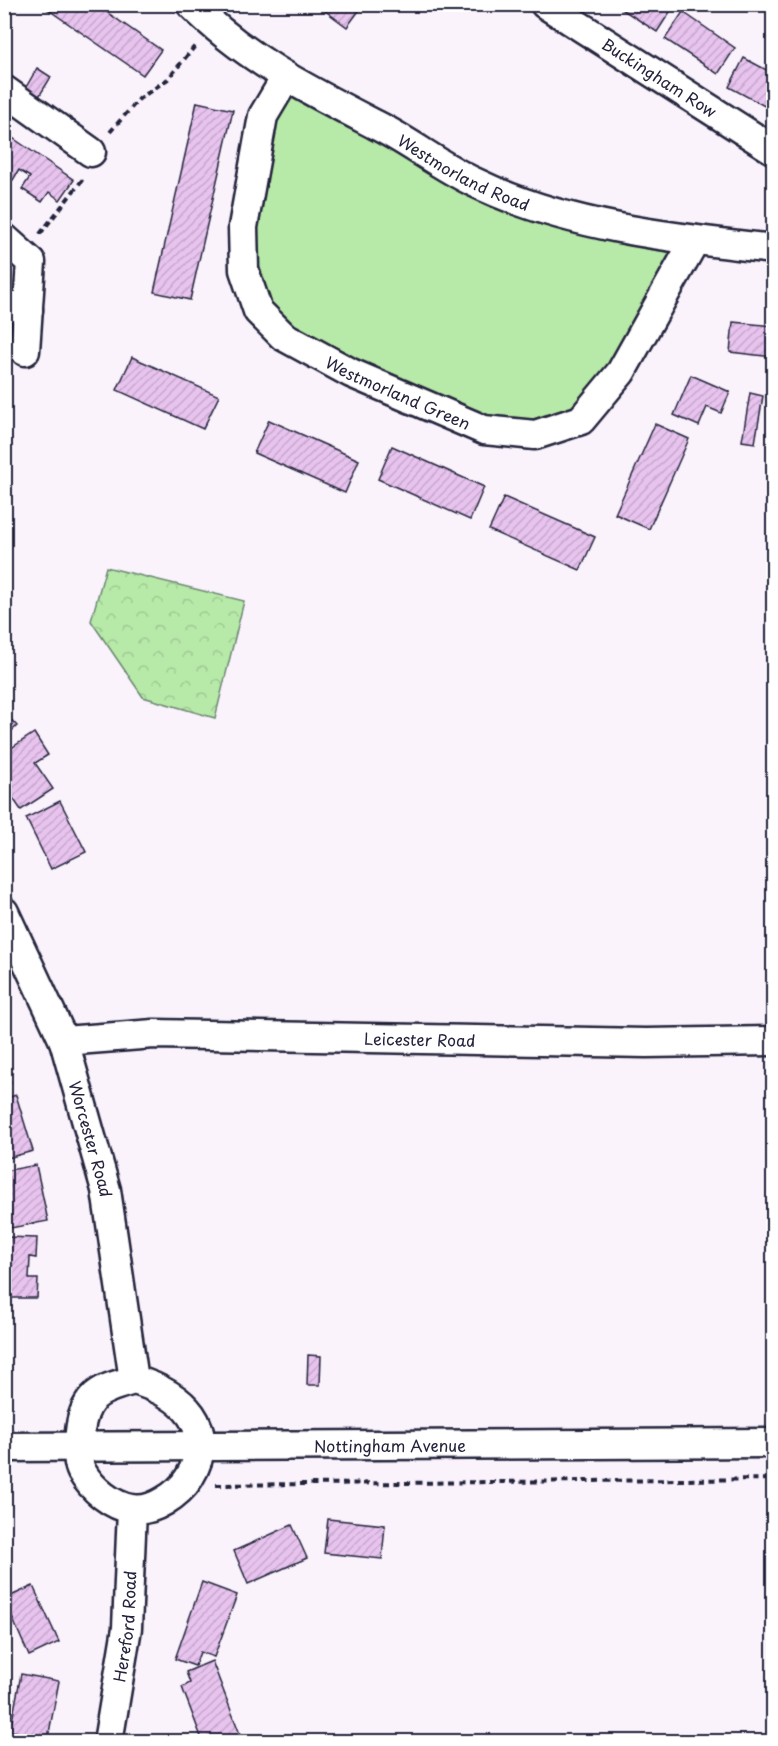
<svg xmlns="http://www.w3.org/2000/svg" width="778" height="1746" viewBox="0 0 778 1746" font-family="'Playpen Sans',sans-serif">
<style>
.grass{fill:#b7e9a8;stroke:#6c8672;stroke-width:1.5}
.park{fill:url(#park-crowns);stroke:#6c8672;stroke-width:1.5}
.building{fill:url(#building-hatch);stroke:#22223b;stroke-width:1.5}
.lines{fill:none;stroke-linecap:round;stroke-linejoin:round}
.street-casing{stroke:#22223b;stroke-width:33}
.path{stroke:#22223b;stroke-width:4;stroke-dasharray:6 4.5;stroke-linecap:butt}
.street{stroke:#fff;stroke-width:28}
.labels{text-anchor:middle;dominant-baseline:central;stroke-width:4.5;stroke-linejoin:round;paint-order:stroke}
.street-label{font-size:16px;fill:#22223b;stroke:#fff}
</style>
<defs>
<pattern id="park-crowns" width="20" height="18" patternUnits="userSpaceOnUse" patternTransform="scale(1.5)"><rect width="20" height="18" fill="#b7e9a8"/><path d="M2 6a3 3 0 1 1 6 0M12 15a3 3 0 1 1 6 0" fill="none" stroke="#9dc892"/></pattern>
<pattern id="building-hatch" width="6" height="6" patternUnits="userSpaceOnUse" patternTransform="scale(1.5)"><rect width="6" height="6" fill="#e7c3ee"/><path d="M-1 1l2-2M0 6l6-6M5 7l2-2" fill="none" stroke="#c6a7cd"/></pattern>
</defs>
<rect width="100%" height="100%" fill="#faf3fc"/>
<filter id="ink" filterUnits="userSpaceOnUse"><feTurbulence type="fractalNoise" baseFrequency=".0167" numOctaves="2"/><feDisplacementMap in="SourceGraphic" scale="12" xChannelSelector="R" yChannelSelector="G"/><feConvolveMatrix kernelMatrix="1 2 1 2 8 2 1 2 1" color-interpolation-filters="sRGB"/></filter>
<g filter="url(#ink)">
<!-- grass -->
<path class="grass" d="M 285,79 L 474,182 L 695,240 L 581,420 L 484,430 L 258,311 L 243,227 Z"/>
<!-- park -->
<path class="park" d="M 106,567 L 244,601 L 215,718 L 143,697 L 91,621 Z"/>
<!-- building -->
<g class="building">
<path d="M 40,4 L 95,4 L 161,50 L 143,75 Z"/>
<path d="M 316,4 L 357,4 L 361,8 L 347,27 Z"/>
<path d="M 614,4 L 675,4 L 657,32 Z"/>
<path d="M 683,12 L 735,48 L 718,74 L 665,39 Z"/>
<path d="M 744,58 L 774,74 L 774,111 L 729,87 Z"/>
<path d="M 37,68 L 51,77 L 38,98 L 25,89 Z"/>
<path d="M 197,102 L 233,110 L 190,300 L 154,292 Z"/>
<path d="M 4,132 L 74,180 L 60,200 L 49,192 L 42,202 L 22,189 L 30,177 L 19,170 L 13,180 L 4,174 Z"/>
<path d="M 733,322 L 774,326 L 774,357 L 730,352 Z"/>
<path d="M 132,357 L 219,396 L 203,429 L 117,390 Z"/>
<path d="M 691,375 L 730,392 L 721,413 L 707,407 L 699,426 L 674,415 Z"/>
<path d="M 750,393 L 763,396 L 755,443 L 742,441 Z"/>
<path d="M 269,420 L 359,460 L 345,493 L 254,453 Z"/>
<path d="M 655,424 L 689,439 L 649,529 L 615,514 Z"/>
<path d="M 392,446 L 484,487 L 470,520 L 378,479 Z"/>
<path d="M 504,497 L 595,537 L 580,570 L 489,530 Z"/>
<path d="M 4,712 L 17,726 L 4,738 Z"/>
<path d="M 34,733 L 48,755 L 35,763 L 53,789 L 21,810 L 4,785 L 4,753 Z"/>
<path d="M 60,801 L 86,852 L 51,869 L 26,818 Z"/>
<path d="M 4,1065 L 11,1083 L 4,1085 Z"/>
<path d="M 16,1095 L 33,1151 L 4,1159 L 4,1099 Z"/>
<path d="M 36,1165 L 48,1221 L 11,1228 L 4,1197 L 4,1171 Z"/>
<path d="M 4,1237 L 37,1238 L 36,1258 L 30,1257 L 29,1279 L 38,1279 L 37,1298 L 4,1298 Z"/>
<path d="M 308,1355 L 321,1356 L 320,1385 L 307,1385 Z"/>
<path d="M 328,1519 L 385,1525 L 382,1559 L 324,1553 Z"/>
<path d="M 292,1525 L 307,1558 L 248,1584 L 234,1551 Z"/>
<path d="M 202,1582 L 237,1595 L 214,1657 L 200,1652 L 195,1666 L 175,1659 Z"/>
<path d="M 33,1586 L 59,1642 L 29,1656 L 4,1599 Z"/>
<path d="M 212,1661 L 243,1742 L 203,1742 L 182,1687 L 190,1683 L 186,1672 Z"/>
<path d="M 21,1674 L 59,1681 L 48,1738 L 10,1731 Z"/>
</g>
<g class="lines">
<!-- street casing -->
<g class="street-casing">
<g id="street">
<path id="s1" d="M 191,4 C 244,58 310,91 376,125 C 410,142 440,166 474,182 C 566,227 673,238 774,249"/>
<path id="s2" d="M 545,4 L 774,150"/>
<path id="s3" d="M 285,79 L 263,116 L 243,227 L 244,270 L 258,311 L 283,336 L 351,373 L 484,430 L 535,435 L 581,420 L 621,372 L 695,240"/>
<path d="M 4,90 L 91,152"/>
<path d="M 4,238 L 31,262 L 25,351"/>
<path d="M 4,304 L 28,310"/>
<path id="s4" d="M 4,912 L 64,1041 L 106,1190 L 134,1380"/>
<path id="s5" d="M 64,1041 L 154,1034 L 646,1043 L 774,1041"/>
<path d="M 134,1380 C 182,1394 220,1427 189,1478 C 179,1494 152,1513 132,1509 C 112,1506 92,1489 82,1472 C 76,1461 78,1444 80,1432 C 81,1421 85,1407 93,1398 C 102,1388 120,1384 134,1380 Z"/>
<path id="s6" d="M 4,1447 L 774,1443"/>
<path id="s7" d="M 108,1742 L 127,1628 L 132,1510"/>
</g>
</g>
<!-- path -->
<g class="path">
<path d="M 110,132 L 139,99 L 168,79 L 195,46"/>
<path d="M 40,234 L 83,179"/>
<path d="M 216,1485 L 774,1479"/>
</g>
<!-- street -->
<use href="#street" class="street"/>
</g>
</g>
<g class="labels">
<!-- street labels -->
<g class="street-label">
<text stroke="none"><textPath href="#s2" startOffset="136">Buckingham Row</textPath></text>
<text stroke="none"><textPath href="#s1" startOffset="322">Westmorland Road</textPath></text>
<text stroke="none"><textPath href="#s3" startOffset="406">Westmorland Green</textPath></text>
<text stroke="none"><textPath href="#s5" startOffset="356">Leicester Road</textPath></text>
<text stroke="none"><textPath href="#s4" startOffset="244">Worcester Road</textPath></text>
<text stroke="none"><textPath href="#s6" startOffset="386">Nottingham Avenue</textPath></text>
<text stroke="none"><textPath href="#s7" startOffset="117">Hereford Road</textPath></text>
</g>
</g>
<!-- margin -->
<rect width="778" height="1746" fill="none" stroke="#fff" stroke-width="24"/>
<rect x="12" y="12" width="754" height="1722" fill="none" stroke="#22223b" stroke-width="2" filter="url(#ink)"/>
</svg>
